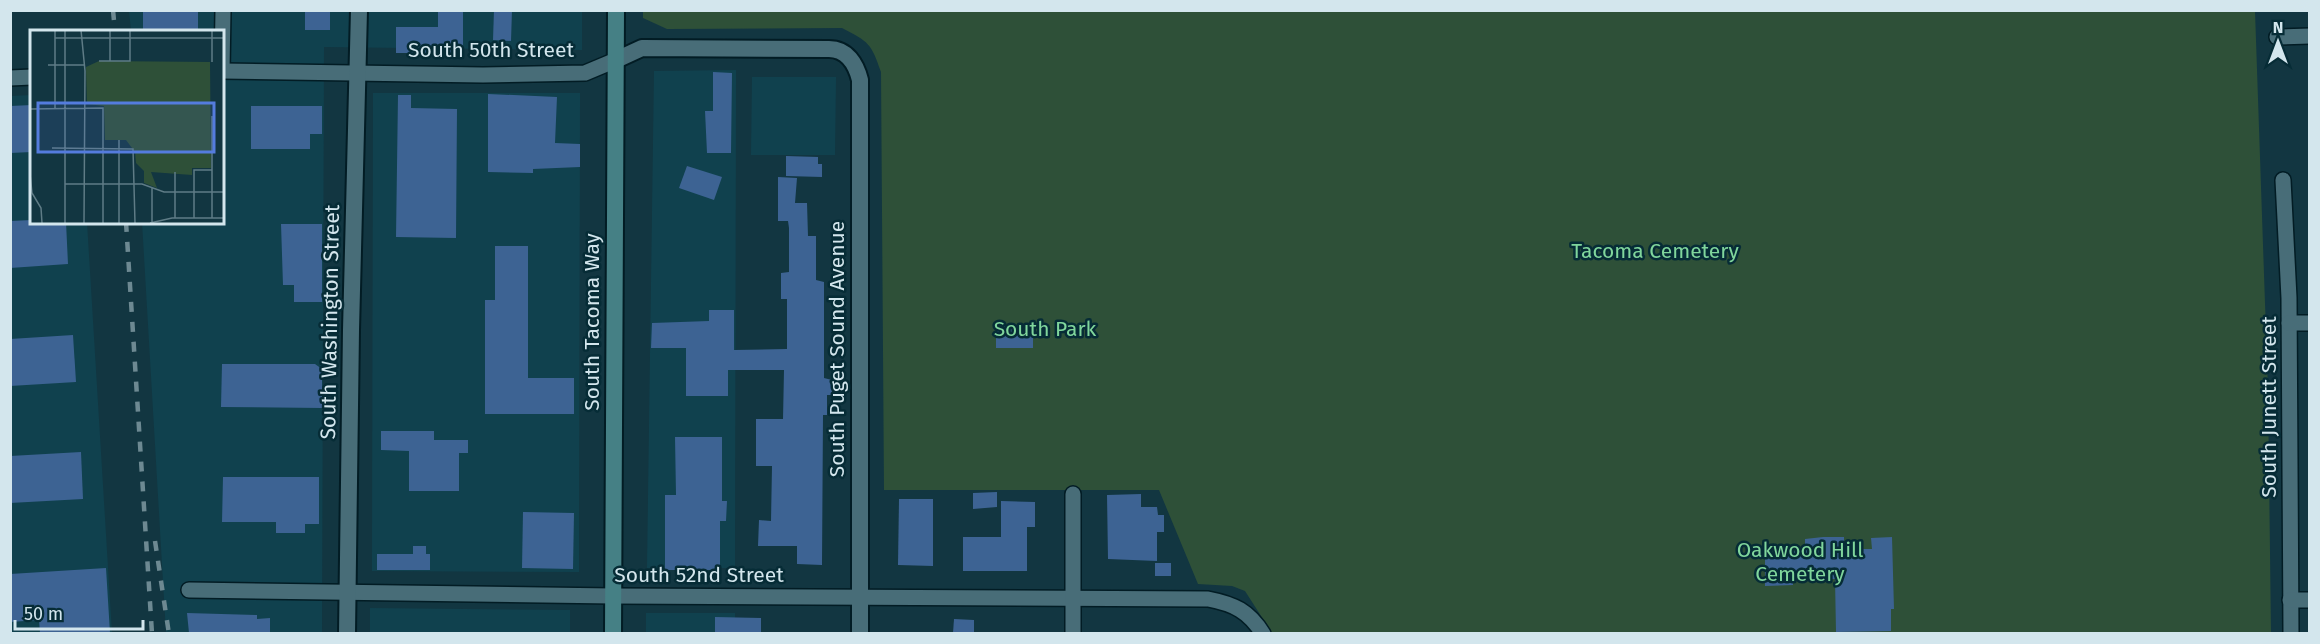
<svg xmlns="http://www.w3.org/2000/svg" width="2320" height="644" viewBox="0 0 2320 644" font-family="'Fira Sans',sans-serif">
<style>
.built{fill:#10414e}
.green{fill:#2e5038}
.building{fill:#3d6393}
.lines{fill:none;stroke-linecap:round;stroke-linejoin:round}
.minor-casing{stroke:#021c24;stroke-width:18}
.tertiary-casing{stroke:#021c24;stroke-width:20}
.secondary-casing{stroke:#021c24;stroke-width:20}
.minor{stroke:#486d78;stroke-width:15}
.tertiary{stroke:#486d78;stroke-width:16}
.secondary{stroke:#458085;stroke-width:16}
.rail{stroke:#6d8992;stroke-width:4.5;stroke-dasharray:10 10;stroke-linecap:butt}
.labels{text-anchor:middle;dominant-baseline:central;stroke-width:5;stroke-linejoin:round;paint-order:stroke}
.street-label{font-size:21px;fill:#d3e6ed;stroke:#062c36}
.park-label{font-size:21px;fill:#80d69c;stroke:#062c36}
.inset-road{fill:none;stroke:#5f7c86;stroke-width:1.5}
.view{fill:#547cde;fill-opacity:0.15;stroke:#547cde;stroke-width:3}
.inset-edge{fill:none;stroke:#d3e6ed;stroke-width:3}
</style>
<rect width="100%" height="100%" fill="#123641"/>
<!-- built -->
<g class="built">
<path d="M 129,11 L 582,11 L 582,50 L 324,47 L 322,633 L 166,633 L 142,222 L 222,222 L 222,32 L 131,31 Z"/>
<path d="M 736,70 L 735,568 L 647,568 L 654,71 Z"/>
<path d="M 752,77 L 836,77 L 835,155 L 751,155 Z"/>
<path d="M 373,93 L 580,93 L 579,572 L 372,571 Z"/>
<path d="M 31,95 L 32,222 L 87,222 L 112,633 L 11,633 L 10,96 Z"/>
<path d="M 370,608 L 570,610 L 570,633 L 370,633 Z"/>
<path d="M 646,613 L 735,613 L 735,633 L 646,634 Z"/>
</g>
<!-- green -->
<path class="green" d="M 643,11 L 2255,11 L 2268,391 L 2271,633 L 1272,633 L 1245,591 L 1232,586 L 1198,584 L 1159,490 L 884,490 L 881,72 C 871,43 869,42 842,28 L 667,29 L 643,18 Z"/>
<!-- building -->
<g class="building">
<rect x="143" y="10" width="55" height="22"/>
<rect x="305" y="10" width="25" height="20"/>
<path d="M 438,10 L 463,10 L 463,53 L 396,53 L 396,27 L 438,27 Z"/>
<path d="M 494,10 L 512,10 L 511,41 L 493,40 Z"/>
<path d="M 713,72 L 732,73 L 731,153 L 707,153 L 705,111 L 713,111 Z"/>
<path d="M 488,94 L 557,97 L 555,143 L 580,144 L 580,167 L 533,169 L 533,173 L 488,172 Z"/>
<path d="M 398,95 L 411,95 L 411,108 L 457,109 L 456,238 L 396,237 Z"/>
<path d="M 32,105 L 32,152 L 10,153 L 10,106 Z"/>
<path d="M 251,106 L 322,106 L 322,134 L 310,134 L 310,149 L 251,149 Z"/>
<path d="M 786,156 L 818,157 L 818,164 L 822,164 L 822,177 L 786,176 Z"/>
<path d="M 687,166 L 722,177 L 714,200 L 679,188 Z"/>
<path d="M 778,177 L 797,178 L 795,203 L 807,203 L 808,236 L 816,236 L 816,280 L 824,282 L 824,378 L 832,380 L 832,395 L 827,395 L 827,415 L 823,415 L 822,565 L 797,564 L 797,546 L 758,546 L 759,520 L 771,521 L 772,466 L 756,466 L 756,419 L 783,419 L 784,370 L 728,370 L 728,396 L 686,396 L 686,348 L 651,348 L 652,323 L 709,321 L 709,310 L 734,310 L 734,350 L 787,349 L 787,299 L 781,299 L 781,273 L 789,272 L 789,228 L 788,221 L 778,221 Z"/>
<path d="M 32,220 L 32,222 L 66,222 L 68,264 L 10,268 L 10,221 Z"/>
<path d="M 281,224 L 322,224 L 322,302 L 294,302 L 294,285 L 283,285 Z"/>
<path d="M 495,246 L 528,246 L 528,378 L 574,378 L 574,414 L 485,414 L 485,300 L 495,300 Z"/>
<rect x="996" y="326" width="37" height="22"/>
<path d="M 73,335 L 76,382 L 10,386 L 10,339 Z"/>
<path d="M 222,364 L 315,364 L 322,369 L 322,408 L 221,407 Z"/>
<path d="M 381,431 L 434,431 L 434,440 L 468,440 L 468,453 L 459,453 L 459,491 L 409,491 L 409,451 L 381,450 Z"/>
<path d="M 675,437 L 722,437 L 722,501 L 727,501 L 726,521 L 720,521 L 720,570 L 665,570 L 665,495 L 676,495 Z"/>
<path d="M 81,452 L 83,499 L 10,503 L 10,456 Z"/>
<path d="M 223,477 L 319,477 L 319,524 L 305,524 L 305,533 L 276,533 L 276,522 L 222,522 Z"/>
<path d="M 997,492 L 997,507 L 973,509 L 973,493 Z"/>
<path d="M 1141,494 L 1141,507 L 1157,507 L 1158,515 L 1164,515 L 1164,532 L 1157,532 L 1157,561 L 1108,559 L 1107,495 Z"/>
<path d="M 899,499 L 933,499 L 933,566 L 898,565 Z"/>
<path d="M 1001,501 L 1035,502 L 1035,527 L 1027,527 L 1027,571 L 963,571 L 963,537 L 1001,537 Z"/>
<path d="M 523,512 L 574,513 L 573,569 L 522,568 Z"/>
<path d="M 1823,537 L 1844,537 L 1844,549 L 1872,549 L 1871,538 L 1892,537 L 1894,609 L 1891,609 L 1891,631 L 1836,632 L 1835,579 L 1793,579 L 1793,585 L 1765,586 L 1765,552 L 1805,551 L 1805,539 Z"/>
<path d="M 413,546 L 426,546 L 426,554 L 430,554 L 430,570 L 377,570 L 377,554 L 413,554 Z"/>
<rect x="1155" y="563" width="16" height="13"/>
<path d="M 106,568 L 110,633 L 40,633 L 39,620 L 10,622 L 10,574 Z"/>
<path d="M 187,613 L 257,615 L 257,619 L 270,618 L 270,633 L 189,633 Z"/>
<path d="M 715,617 L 761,618 L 761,633 L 715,633 Z"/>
<path d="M 954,619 L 974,620 L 974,633 L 953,633 Z"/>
</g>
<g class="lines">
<!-- minor casing -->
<g class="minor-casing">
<g id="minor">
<path d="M 2277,37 L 2310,36"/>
<path d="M 222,71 L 483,75 L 585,73 L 616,60"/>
<path d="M 222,71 L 223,10"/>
<path d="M 10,78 L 32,77"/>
<path d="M 2283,180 L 2289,298 L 2291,634"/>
<path d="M 2289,323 L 2310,323"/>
<path d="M 189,590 L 613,596 L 1208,599 C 1234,604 1249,611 1263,634"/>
<path d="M 2290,600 L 2310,600"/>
<path d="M 1073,634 L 1073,494"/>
</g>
</g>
<!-- tertiary casing -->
<g class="tertiary-casing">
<g id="tertiary">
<path d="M 616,60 L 642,48 L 829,49 C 847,49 856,64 860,80 L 860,634"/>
<path d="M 347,634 L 351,330 L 359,10"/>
</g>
</g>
<!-- secondary casing -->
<g class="secondary-casing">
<path id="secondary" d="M 613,634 L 616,10"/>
</g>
<!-- minor -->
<use href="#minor" class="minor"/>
<!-- tertiary -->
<use href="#tertiary" class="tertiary"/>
<!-- secondary -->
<use href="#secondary" class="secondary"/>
<!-- rail -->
<g class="rail">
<path d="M 113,10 L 115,32"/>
<path d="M 126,222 L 152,634"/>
<path d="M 155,541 L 169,634"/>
</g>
</g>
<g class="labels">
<!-- street labels -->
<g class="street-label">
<text x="491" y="50">South 50th Street</text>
<text transform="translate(330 322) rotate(-89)">South Washington Street</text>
<text transform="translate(592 322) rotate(-90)">South Tacoma Way</text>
<text transform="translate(837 349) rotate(-90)">South Puget Sound Avenue</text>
<text transform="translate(2269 407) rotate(-90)">South Junett Street</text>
<text x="699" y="575">South 52nd Street</text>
</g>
<!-- park labels -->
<g class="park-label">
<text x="1655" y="251">Tacoma Cemetery</text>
<text x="1045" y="329">South Park</text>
<text x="1800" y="550">Oakwood Hill<tspan x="1800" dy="24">Cemetery</tspan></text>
</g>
</g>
<!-- overview -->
<g transform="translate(30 30)">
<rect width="194" height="194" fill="#123641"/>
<path d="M 69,31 L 180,32 L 181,138 L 162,138 L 162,145 L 121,142 L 127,158 L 114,153 L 114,141 L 106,133 L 105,122 L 96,110 L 75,110 L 74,76 L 57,74 L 56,37 Z" fill="#2e5038"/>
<path class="inset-road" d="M 51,0 L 55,41 L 54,193M 182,0 L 182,32M 25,8 L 52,8M 52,8 L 194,8M 69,31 L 100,31 L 100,0M 80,31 L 80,0M 18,35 L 54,35M 25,78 L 25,0M 0,79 L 73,78 L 73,193M 182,86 L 182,188M 22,118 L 103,119 L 105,193M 145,142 L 145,188M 0,144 L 2,163 L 11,178 L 12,193M 35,154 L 112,154 L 134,162 L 194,162M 164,188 L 164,140 L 182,140M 122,192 L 122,158M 35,193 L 35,0M 89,193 L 89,110M 120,193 L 142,188 L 194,188"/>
<path class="view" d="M 8,73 L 184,73 L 184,122 L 8,122 Z"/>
<rect width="194" height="194" class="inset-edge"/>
</g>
<!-- border -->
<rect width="2320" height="644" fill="none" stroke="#d3e6ed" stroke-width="24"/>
<!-- north arrow -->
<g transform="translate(2278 42)" stroke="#062c36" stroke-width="4.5" paint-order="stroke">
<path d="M0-4.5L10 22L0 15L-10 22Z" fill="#d3e6ed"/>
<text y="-9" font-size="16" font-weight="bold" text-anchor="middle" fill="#d3e6ed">N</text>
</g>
<!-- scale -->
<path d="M15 620v9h128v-9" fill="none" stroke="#d3e6ed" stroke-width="3"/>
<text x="24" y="620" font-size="18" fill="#d3e6ed" stroke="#062c36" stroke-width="4.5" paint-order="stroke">50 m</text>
</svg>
